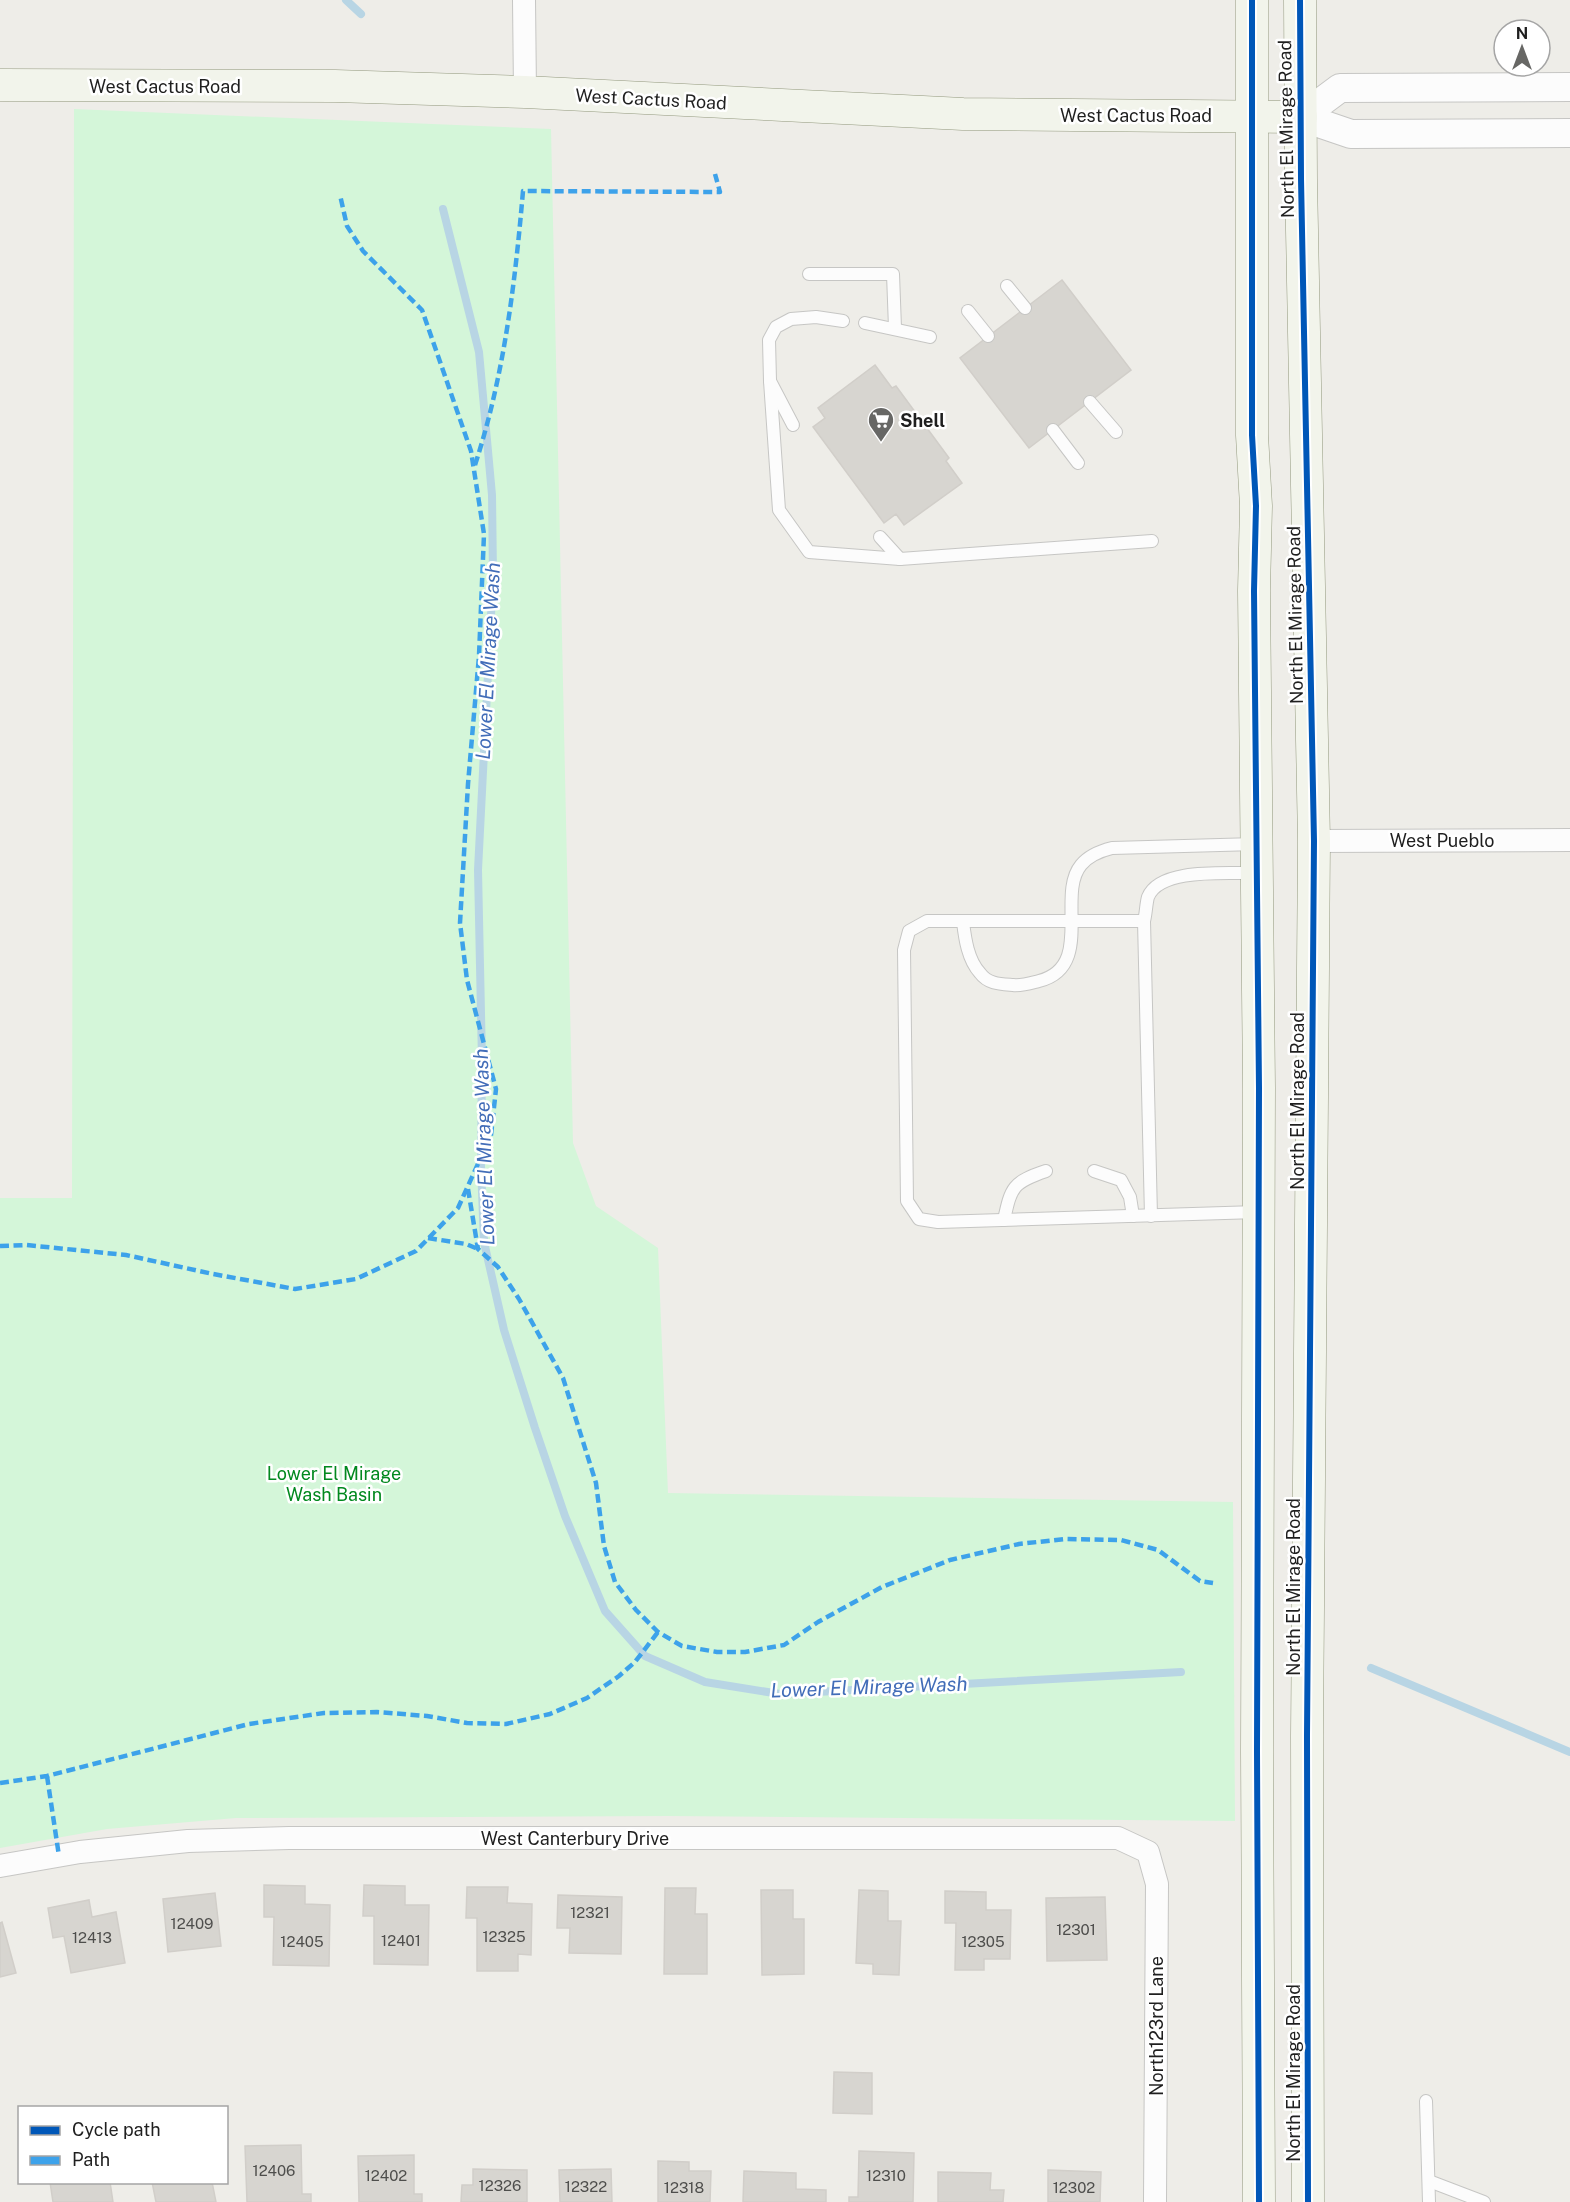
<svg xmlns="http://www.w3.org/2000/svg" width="1570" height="2202" viewBox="0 0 1570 2202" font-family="'Public Sans',sans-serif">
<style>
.park{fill:#d4f6d9}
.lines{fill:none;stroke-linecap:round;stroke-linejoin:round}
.stream{stroke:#b8d5e4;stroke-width:8}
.building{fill:#d7d5d0;stroke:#d1cec9;stroke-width:1.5}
.service-casing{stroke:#c6c6c4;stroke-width:14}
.minor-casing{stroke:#c6c6c4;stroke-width:24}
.tertiary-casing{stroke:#c6c6c4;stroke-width:30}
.secondary-casing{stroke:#93997e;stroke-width:33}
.service{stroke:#fcfcfc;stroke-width:12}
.minor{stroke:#fcfcfc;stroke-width:22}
.tertiary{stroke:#fcfcfc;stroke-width:28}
.secondary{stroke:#f2f4eb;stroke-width:32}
.quiet{stroke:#3da2ea;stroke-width:4.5;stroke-dasharray:9 4.5;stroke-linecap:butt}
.cycleway-casing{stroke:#fff;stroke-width:10}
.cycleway{stroke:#0057b8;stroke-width:6}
.labels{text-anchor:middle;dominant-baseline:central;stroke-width:5;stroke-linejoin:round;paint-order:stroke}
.number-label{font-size:15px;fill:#4e4e4c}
.street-label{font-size:18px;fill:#1f1f1f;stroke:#fff}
.poi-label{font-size:18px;font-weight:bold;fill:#1f1f1f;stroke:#fff;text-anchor:start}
.park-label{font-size:18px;fill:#02891f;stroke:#fff}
.water-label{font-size:20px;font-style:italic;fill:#426db8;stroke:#fff}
</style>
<rect width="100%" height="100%" fill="#eeede8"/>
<!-- park -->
<path class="park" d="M 74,109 L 551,129 L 573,1143 L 596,1206 L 658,1248 L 668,1493 L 1233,1502 L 1235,1821 L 668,1816 L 236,1818 L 107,1829 L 0,1848 L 0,1198 L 72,1198 Z"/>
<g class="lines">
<!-- stream -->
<g class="stream">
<path d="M 346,0 L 361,14"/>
<path d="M 443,209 L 479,352 L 492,495 L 493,575 L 478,870 L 482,1061 L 481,1166 L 484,1242 L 504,1330 L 535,1428 L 565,1516 L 605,1611 L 645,1656 L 705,1682 L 780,1694 L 1181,1672"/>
<path d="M 1371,1668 L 1570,1752"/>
</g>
</g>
<!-- building -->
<g class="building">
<path d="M 1062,280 L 1131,370 L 1029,448 L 960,358 Z"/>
<path d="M 875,365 L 892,388 L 896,386 L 949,458 L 946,461 L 962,483 L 904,525 L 896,514 L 884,523 L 813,427 L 825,418 L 818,408 Z"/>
<path d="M 264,1885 L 305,1886 L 305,1904 L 330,1905 L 329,1966 L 273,1965 L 274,1917 L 264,1917 Z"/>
<path d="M 364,1885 L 405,1886 L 405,1905 L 429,1905 L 428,1965 L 374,1964 L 374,1916 L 363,1916 Z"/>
<path d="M 467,1887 L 508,1887 L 507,1903 L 532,1904 L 531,1955 L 518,1954 L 518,1971 L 477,1971 L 477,1918 L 466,1918 Z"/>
<path d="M 665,1888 L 696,1888 L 695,1914 L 707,1914 L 707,1974 L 664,1974 Z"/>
<path d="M 761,1890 L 793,1890 L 793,1919 L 804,1919 L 804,1974 L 762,1975 Z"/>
<path d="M 859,1890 L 888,1891 L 888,1921 L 901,1921 L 899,1975 L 873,1974 L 873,1964 L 856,1963 Z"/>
<path d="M 945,1891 L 986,1892 L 986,1910 L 1011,1910 L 1010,1959 L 984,1959 L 984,1970 L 955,1970 L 956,1923 L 945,1923 Z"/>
<path d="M 215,1893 L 221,1946 L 168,1952 L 163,1899 Z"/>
<path d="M 558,1895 L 622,1897 L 621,1954 L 569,1953 L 570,1928 L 557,1928 Z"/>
<path d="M 1105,1897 L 1107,1960 L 1047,1961 L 1046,1898 Z"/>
<path d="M 89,1900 L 92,1917 L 116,1912 L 125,1963 L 71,1973 L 64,1936 L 53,1938 L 48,1908 Z"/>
<path d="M 2,1922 L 16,1973 L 0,1977 L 0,1923 Z"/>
<path d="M 834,2072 L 872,2073 L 872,2114 L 833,2113 Z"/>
<path d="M 301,2145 L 302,2194 L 311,2194 L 311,2202 L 247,2202 L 245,2146 Z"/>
<path d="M 859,2151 L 914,2153 L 913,2202 L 849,2202 L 849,2197 L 858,2197 Z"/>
<path d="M 414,2155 L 414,2194 L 422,2194 L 422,2202 L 359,2202 L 358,2156 Z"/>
<path d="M 658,2161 L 689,2162 L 689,2171 L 711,2171 L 710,2202 L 658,2202 Z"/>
<path d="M 473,2169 L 527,2170 L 527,2202 L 461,2202 L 462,2185 L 473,2185 Z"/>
<path d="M 611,2169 L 612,2202 L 560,2202 L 559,2170 Z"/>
<path d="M 1048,2170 L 1101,2172 L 1100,2202 L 1048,2202 Z"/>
<path d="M 744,2171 L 796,2173 L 796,2189 L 826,2190 L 826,2202 L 743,2202 Z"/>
<path d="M 938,2172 L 991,2173 L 990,2190 L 1004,2190 L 1003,2202 L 938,2202 Z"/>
<path d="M 50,2182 L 110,2182 L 113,2202 L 53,2202 Z"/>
<path d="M 152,2182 L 212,2182 L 216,2202 L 156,2202 Z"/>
</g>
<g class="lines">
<!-- service casing -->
<g class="service-casing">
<g id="service">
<path d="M 809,274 L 893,274 L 895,328"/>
<path d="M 1007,286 L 1025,308"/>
<path d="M 968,311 L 988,336"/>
<path d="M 865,323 L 930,337"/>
<path d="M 770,381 L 779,510 L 809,552 L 900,559 L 1152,541"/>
<path d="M 1090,402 L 1116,432"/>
<path d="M 793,425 L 770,381 L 769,340 L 776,327 L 791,319 L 816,317 L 843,321"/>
<path d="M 1053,430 L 1078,463"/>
<path d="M 880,537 L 900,559"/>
<path d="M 1144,921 L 927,921 L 909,931 L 904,950 L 907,1201 L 919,1219 L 938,1222 L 1257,1212"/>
<path d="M 963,922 C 965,939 968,960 980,973 C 988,984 1000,984 1013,985 C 1022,986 1031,983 1039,981 C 1095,967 1056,895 1081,865 C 1089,855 1100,851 1112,848 L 1256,844"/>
<path d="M 1094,1171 L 1121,1180 L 1130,1197 L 1133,1216"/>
<path d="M 1151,1216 L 1144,921 C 1146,914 1146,904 1148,897 C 1160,867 1228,874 1255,873"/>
<path d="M 1004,1220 C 1011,1187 1013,1182 1046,1171"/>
<path d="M 1426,2101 L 1429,2202"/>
<path d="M 1429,2181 L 1484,2202"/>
</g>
</g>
<!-- minor casing -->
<g class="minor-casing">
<g id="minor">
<path d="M 524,0 L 525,92"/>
<path d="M 1314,841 L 1570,840"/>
<path d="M 0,1866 L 80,1852 L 188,1841 L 289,1838 L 1118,1838 L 1148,1852 L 1157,1884 L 1155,2202"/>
</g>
</g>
<!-- tertiary casing -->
<g class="tertiary-casing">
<g id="tertiary">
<path d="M 1301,117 L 1340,88 L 1570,87"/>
<path d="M 1301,117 L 1351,134 L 1570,133"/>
</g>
</g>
<!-- secondary casing -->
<g class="secondary-casing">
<g id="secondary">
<path d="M 1252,0 L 1252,435 L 1256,506 L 1254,591 L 1259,1088 L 1257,1751 L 1259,2202"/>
<path d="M 1300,0 L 1301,179 L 1314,841 L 1307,1736 L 1308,2202"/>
<path d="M 0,85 L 335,86 L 525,92 L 963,114 L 1301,117"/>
</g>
</g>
<!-- service -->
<use href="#service" class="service"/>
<!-- minor -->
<use href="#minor" class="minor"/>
<!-- tertiary -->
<use href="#tertiary" class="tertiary"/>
<!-- secondary -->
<use href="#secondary" class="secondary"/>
<!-- quiet -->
<g class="quiet">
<path d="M 475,465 C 504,376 515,284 523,191 L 720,192 L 715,174"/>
<path d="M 468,1189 L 478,1249 L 498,1267 L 519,1299 L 563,1378 L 596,1483 L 604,1546 L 615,1582 L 636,1610 L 658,1632 L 682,1646 L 717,1652 L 745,1652 L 784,1645 L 818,1622 L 882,1587 L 950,1560 L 1019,1544 L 1065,1539 L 1121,1540 L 1158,1550 L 1200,1581 L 1213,1583"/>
<path d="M 428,1238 L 466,1244 L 478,1249"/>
<path d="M 0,1246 L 26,1245 L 126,1255 L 213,1274 L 295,1289 L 356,1279 L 416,1251 L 458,1208 L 491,1135 L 496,1089 L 467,980 L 460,923 L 468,784 L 479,656 L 484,534 L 471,451 L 422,310 L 363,251 L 347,226 L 340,195"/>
<path d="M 47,1776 L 59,1856"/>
<path d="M 0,1783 L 47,1776 L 249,1724 L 324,1713 L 377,1712 L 427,1716 L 467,1723 L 506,1724 L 550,1714 L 587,1698 L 619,1676 L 635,1662 L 658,1632"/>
</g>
<!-- cycleway casing -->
<g class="cycleway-casing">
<g id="cycleway">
<path d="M 1252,0 L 1252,435 L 1256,506 L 1254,591 L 1259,1088 L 1257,1751 L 1259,2202"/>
<path d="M 1300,0 L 1301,179 L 1314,841 L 1307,1736 L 1308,2202"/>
</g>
</g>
<!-- cycleway -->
<use href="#cycleway" class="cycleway"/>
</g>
<!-- icons -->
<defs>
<g id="supermarket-pin" transform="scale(1.35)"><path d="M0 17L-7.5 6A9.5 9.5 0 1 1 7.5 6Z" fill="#676765" stroke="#fff"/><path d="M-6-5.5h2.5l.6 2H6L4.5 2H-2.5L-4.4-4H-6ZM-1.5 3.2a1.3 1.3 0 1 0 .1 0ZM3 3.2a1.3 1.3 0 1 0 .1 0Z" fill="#fff"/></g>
</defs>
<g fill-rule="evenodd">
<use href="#supermarket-pin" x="881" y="420"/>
</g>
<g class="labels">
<!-- number labels -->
<g class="number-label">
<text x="590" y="1912">12321</text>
<text x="192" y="1923">12409</text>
<text x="1076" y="1929">12301</text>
<text x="504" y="1936">12325</text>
<text x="92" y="1937">12413</text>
<text x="401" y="1940">12401</text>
<text x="302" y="1941">12405</text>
<text x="983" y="1941">12305</text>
<text x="274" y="2170">12406</text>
<text x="386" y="2175">12402</text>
<text x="886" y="2175">12310</text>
<text x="500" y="2185">12326</text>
<text x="586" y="2186">12322</text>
<text x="684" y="2187">12318</text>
<text x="1074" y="2187">12302</text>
</g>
<!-- street labels -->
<g class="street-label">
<text x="165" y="86">West Cactus Road</text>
<text transform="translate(651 99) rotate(3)">West Cactus Road</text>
<text x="1136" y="115">West Cactus Road</text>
<text transform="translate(1286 129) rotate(-91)">North El Mirage Road</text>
<text transform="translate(1295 615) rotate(-91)">North El Mirage Road</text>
<text x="1442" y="840">West Pueblo</text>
<text transform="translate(1297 1101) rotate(-90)">North El Mirage Road</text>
<text transform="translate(1293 1587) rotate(-90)">North El Mirage Road</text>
<text x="575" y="1838">West Canterbury Drive</text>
<text transform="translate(1156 2026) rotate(-90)">North123rd Lane</text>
<text transform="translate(1293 2073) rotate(-90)">North El Mirage Road</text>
</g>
<!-- poi labels -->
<g class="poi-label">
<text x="900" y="420">Shell</text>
</g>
<!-- park labels -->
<g class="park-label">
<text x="334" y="1473">Lower El Mirage<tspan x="334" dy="21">Wash Basin</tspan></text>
</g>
<!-- water labels -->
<g class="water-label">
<text transform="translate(488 661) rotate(-87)">Lower El Mirage Wash</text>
<text transform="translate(484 1147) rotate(-92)">Lower El Mirage Wash</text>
<text transform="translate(869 1687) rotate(-2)">Lower El Mirage Wash</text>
</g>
</g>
<!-- legend -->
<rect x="18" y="2106" width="210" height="78" fill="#ffffff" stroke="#a5a5a5" stroke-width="1.5"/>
<rect x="30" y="2126" width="30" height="9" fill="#0057b8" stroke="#a5a5a5" stroke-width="1.5"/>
<text x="72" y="2136" font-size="18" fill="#1f1f1f">Cycle path</text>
<rect x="30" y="2156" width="30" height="9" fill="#3da2ea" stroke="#a5a5a5" stroke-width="1.5"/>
<text x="72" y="2166" font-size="18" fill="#1f1f1f">Path</text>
<!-- north arrow -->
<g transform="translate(1522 48)"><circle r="28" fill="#ffffff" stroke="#a5a5a5" stroke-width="1.5"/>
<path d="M0-4.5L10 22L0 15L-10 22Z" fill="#676765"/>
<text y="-9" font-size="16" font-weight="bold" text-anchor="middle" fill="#1f1f1f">N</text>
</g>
</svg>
